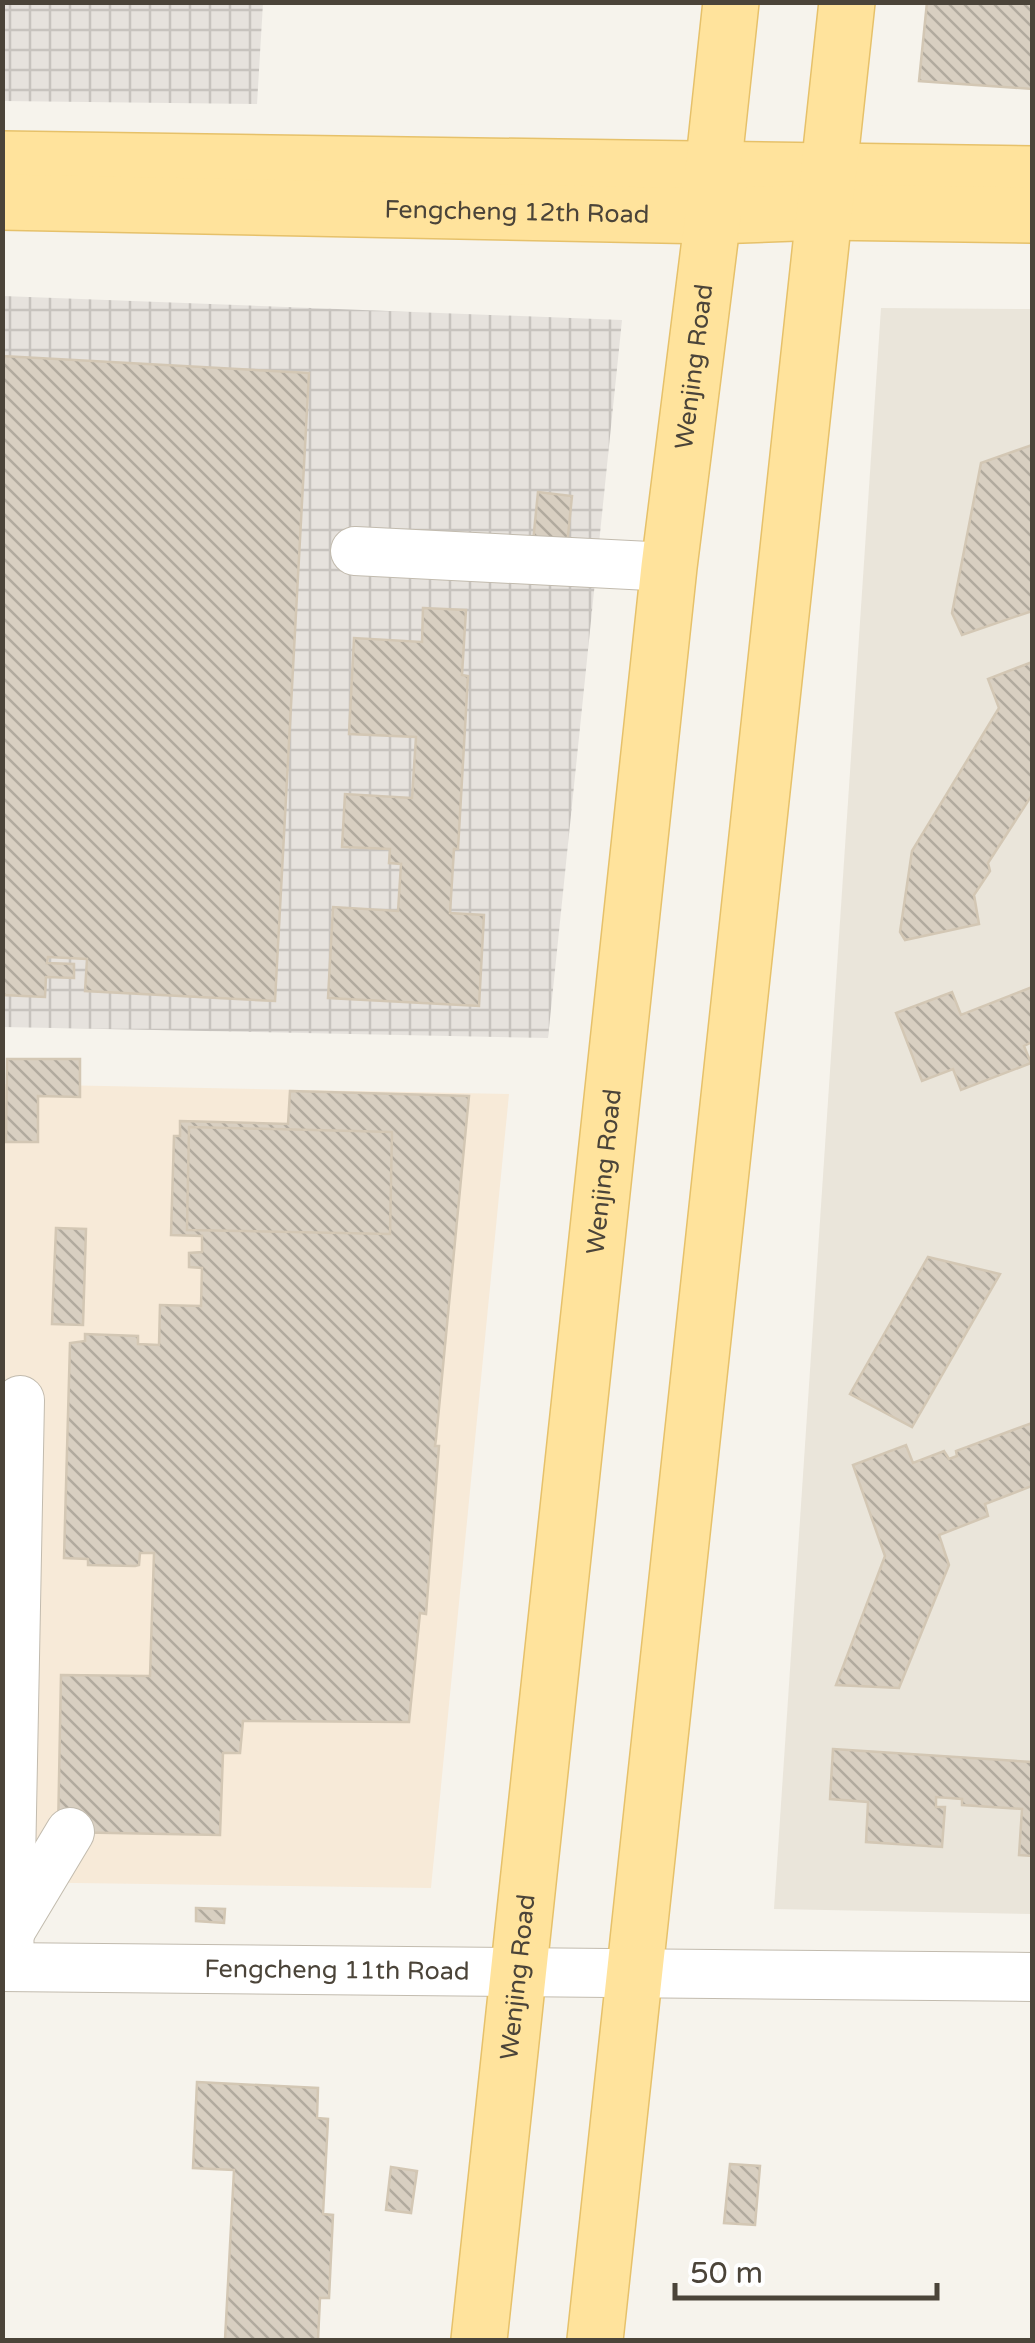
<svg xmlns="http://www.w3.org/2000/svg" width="1035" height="2343" viewBox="0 0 1035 2343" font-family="'Varela Round',sans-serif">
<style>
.residential{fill:#eae5da}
.commercial{fill:#f7ead8}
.industrial{fill:url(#industrial-grid)}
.building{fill:url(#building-back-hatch);stroke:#d3c7b4;stroke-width:2.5}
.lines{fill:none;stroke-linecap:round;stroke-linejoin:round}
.minor-casing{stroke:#c2bbae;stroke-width:50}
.major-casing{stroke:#e6c16a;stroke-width:58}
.minor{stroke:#fff;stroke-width:48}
.major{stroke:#ffe39c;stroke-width:55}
.labels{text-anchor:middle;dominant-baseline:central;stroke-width:9;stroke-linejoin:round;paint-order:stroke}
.street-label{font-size:25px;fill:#4b4439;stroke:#fff}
</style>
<defs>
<pattern id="industrial-grid" width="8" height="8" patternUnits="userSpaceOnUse" patternTransform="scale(2.5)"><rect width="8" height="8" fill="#e6e2dd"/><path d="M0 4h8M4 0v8" fill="none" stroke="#c7c3be"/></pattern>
<pattern id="building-back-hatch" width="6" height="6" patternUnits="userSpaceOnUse" patternTransform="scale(2.5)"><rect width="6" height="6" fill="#d8cfc1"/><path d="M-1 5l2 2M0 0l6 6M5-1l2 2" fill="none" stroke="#b1aa9e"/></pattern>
</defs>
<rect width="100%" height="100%" fill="#f6f3ec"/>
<!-- residential -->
<path class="residential" d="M 881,308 L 1032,309 L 1032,1914 L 774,1909 Z"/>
<!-- commercial -->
<path class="commercial" d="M 3,1084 L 509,1094 L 431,1888 L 3,1882 Z"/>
<!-- industrial -->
<g class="industrial">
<path d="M 3,2 L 263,3 L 257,104 L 3,101 Z"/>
<path d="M 3,296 L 622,320 L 548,1038 L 3,1027 Z"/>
</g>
<!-- building -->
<g class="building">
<path d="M 927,2 L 1032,2 L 1032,89 L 919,81 Z"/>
<path d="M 2,356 L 309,373 L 275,1001 L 85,991 L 87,959 L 48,957 L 47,963 L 74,964 L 74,978 L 46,977 L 45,997 L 2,995 Z"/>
<path d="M 1032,445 L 1032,611 L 962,635 L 952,613 L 981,463 Z"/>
<path d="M 538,492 L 572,496 L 567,546 L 533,542 Z"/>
<path d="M 423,608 L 466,610 L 462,675 L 468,676 L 458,849 L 454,849 L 450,913 L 484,915 L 479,1006 L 328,998 L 333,907 L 398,911 L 401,864 L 389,863 L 390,849 L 342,847 L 345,794 L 412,798 L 416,737 L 349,734 L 354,638 L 422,642 Z"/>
<path d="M 1032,662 L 1032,795 L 988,863 L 990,871 L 974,895 L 979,924 L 905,940 L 900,932 L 912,851 L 999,708 L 988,679 Z"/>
<path d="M 1032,987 L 1032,1042 L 1024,1046 L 1031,1063 L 961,1090 L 953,1069 L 922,1081 L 896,1013 L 952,992 L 961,1015 Z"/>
<path d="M 7,1059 L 80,1059 L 80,1097 L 38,1096 L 38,1142 L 6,1142 Z"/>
<path d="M 290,1091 L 469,1096 L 436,1439 L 435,1446 L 439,1446 L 426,1614 L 420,1613 L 409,1722 L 243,1721 L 240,1753 L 223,1753 L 220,1835 L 58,1832 L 61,1675 L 150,1676 L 154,1553 L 140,1553 L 139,1565 L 135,1566 L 88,1565 L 88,1559 L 64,1558 L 70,1343 L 85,1341 L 85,1334 L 138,1336 L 138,1344 L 159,1345 L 160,1305 L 201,1306 L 202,1268 L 189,1267 L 189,1253 L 202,1252 L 202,1236 L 171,1235 L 174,1136 L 180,1136 L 180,1121 L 288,1124 Z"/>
<path d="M 189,1127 L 392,1132 L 390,1234 L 187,1230 Z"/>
<path d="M 56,1228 L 86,1229 L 83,1325 L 52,1324 Z"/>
<path d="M 928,1257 L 1000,1274 L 912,1427 L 850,1394 Z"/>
<path d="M 1032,1423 L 1032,1486 L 985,1504 L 988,1516 L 939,1535 L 949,1565 L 899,1688 L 836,1685 L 885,1556 L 853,1465 L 906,1445 L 913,1463 L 944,1451 L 949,1459 L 957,1456 L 956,1451 Z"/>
<path d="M 833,1749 L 1032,1762 L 1032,1856 L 1019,1855 L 1022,1809 L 962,1805 L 962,1799 L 936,1797 L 936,1807 L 945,1807 L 942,1847 L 866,1842 L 868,1802 L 830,1799 Z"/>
<path d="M 196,1908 L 225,1909 L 224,1923 L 196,1921 Z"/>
<path d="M 197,2082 L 318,2088 L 317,2118 L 328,2119 L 323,2214 L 333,2215 L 329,2298 L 320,2298 L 318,2340 L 225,2340 L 234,2170 L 193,2168 Z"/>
<path d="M 730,2164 L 760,2166 L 755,2225 L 724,2223 Z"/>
<path d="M 391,2167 L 417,2171 L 411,2213 L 386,2210 Z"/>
</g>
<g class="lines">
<!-- minor casing -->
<g class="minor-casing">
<g id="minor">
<path d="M 355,551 L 669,567"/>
<path d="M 13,1927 L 70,1832"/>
<path id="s1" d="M 2,1967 L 1032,1977"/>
<path d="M 9,1967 L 20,1400"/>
</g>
</g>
<!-- major casing -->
<g class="major-casing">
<g id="major">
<path d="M 2,159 L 1032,174"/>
<path id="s2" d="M 2,202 L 713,216 L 822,212 L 1032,215"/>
<path id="s3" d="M 479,2340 L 669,567 L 713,216 L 713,170 L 731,2"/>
<path d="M 595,2340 L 847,2"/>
</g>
</g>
<!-- minor -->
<use href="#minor" class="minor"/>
<!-- major -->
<use href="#major" class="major"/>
</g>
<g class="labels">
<!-- street labels -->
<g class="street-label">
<text stroke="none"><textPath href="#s2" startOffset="515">Fengcheng 12th Road</textPath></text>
<text stroke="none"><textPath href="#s3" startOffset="1985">Wenjing Road</textPath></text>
<text stroke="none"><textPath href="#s3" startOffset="1175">Wenjing Road</textPath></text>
<text stroke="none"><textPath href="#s1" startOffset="335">Fengcheng 11th Road</textPath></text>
<text stroke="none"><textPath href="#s3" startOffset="365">Wenjing Road</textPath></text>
</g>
</g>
<!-- border -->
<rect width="1035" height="2343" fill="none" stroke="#4b4439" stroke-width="10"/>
<!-- scale -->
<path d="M675 2283v15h262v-15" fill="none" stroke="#4b4439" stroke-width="5"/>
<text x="690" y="2283" font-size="30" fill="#4b4439" stroke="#ffffff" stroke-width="8" paint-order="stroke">50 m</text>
</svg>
